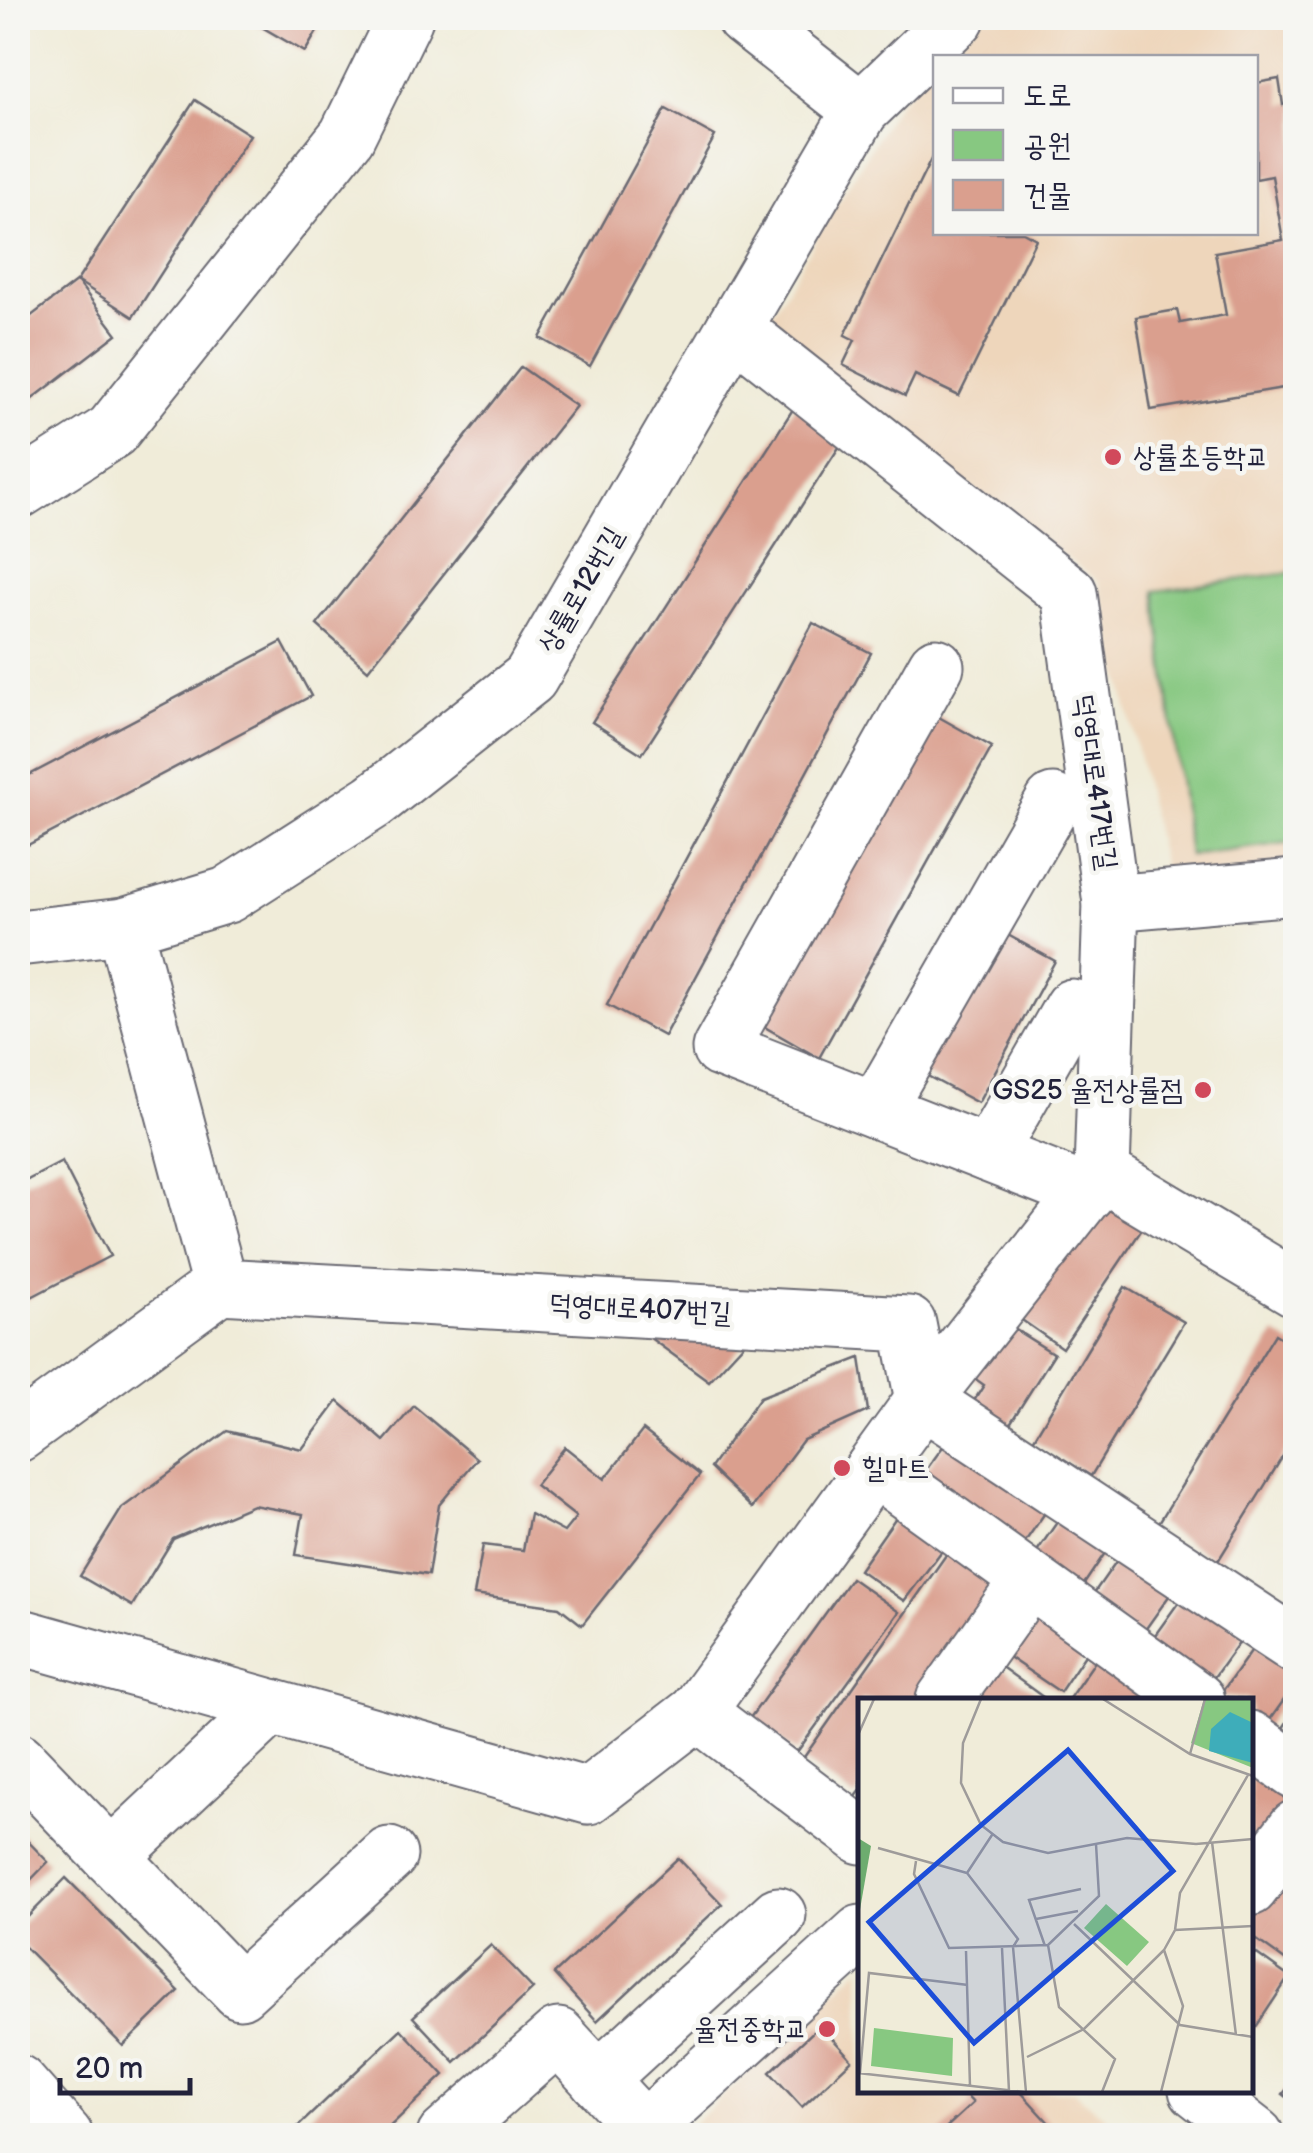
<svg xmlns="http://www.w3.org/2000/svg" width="1313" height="2153" viewBox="0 0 1313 2153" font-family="'Balsamiq Sans','Poor Story',sans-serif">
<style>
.built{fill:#eed6bb}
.green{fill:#87c881;stroke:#54755e;stroke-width:2.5}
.building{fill:#da9f8e}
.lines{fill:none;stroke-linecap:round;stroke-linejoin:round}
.minor-casing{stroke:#6a6972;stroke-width:59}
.minor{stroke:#fff;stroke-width:55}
.poi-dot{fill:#d1495b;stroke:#f6f6f2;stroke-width:4}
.labels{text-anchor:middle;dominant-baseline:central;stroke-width:9;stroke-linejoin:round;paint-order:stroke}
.poi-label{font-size:28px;fill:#22223b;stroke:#f6f6f2;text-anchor:start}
.street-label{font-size:28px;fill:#22223b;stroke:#f6f6f2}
.inset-road{fill:none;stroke:#9e9b9a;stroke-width:2.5}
.view{fill:#1d4ed8;fill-opacity:0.15;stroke:#1d4ed8;stroke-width:5}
.inset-edge{fill:none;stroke:#22223b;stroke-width:5}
</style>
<rect width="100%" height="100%" fill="#f6f6f2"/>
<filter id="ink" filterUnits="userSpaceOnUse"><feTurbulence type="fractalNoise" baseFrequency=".01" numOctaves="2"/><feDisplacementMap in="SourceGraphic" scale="20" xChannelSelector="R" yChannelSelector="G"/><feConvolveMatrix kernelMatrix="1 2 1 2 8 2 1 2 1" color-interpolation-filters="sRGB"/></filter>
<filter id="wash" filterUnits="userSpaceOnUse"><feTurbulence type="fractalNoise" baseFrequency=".0048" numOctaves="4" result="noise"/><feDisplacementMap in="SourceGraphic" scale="40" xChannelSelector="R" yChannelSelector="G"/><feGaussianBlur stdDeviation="2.25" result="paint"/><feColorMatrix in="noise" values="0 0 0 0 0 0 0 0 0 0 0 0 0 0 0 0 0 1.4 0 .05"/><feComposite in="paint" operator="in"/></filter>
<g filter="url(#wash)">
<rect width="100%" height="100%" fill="#f0ecd9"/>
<!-- built -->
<g class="built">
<path d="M 983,18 L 1295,18 L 1295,866 L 1166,879 L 1099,582 L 761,332 L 897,104 L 935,66 L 936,232 L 1256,232 L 1256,58 L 944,57 Z"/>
<path d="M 860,1968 L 861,2090 L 1073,2091 L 1128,2135 L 680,2136 Z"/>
</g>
<!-- green -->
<path class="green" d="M 1295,572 L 1295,842 L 1189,856 L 1155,591 Z"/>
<g id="blocks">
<!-- building -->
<g class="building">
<path d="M 258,18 L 325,18 L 305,52 L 255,23 Z"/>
<path d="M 1279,79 L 1283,105 L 1296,102 L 1296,412 L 1289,387 L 1151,410 L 1136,317 L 1177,310 L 1180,323 L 1226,315 L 1215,252 L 1283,240 L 1272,176 L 1256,179 L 1256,83 Z"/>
<path d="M 195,100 L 250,135 L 133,317 L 77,281 Z"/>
<path d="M 666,109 L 715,136 L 590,366 L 540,338 Z"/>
<path d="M 936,149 L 936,232 L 1023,232 L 1036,239 L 959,396 L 915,375 L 905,396 L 843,365 L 855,340 L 845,335 Z"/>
<path d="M 77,281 L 117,334 L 18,410 L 18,326 Z"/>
<path d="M 521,367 L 576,406 L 368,670 L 317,625 Z"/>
<path d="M 795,406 L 845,438 L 642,754 L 592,722 Z"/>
<path d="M 813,623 L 871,653 L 664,1036 L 607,1005 Z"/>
<path d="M 282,642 L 311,696 L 22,848 L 18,840 L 18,781 Z"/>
<path d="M 937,716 L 992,747 L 819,1058 L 763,1026 Z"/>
<path d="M 986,923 L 1055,961 L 978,1103 L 909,1066 Z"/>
<path d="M 62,1162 L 110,1256 L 18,1304 L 18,1185 Z"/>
<path d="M 1104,1188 L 1151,1216 L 1062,1348 L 1016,1316 Z"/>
<path d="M 1125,1287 L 1184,1322 L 1091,1476 L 1033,1440 Z"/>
<path d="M 1003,1322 L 1054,1354 L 1008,1427 L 972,1404 L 984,1385 L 970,1375 Z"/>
<path d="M 1275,1334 L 1296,1347 L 1296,1435 L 1218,1561 L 1158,1524 Z"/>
<path d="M 646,1335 L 747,1340 L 709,1381 Z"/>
<path d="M 860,1358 L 868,1411 L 803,1440 L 752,1508 L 710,1468 L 760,1397 Z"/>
<path d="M 338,1401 L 384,1441 L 414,1406 L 477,1459 L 439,1505 L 428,1575 L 296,1555 L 303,1514 L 253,1505 L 173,1539 L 132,1606 L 80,1576 L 122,1508 L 227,1431 L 302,1449 Z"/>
<path d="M 643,1430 L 700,1475 L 582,1625 L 559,1607 L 474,1595 L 483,1545 L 523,1550 L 530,1514 L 564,1532 L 576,1517 L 535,1485 L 565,1447 L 605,1479 Z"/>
<path d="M 950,1437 L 1049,1507 L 1018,1552 L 918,1481 Z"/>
<path d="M 899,1513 L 947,1544 L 904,1601 L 859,1570 Z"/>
<path d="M 1062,1515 L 1109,1547 L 1076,1596 L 1029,1563 Z"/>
<path d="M 953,1545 L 1007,1583 L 925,1700 L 861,1700 L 861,1790 L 855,1798 L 802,1760 Z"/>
<path d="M 1122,1553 L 1174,1589 L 1140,1637 L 1089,1600 Z"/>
<path d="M 851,1578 L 899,1612 L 797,1752 L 750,1718 Z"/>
<path d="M 1186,1592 L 1245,1634 L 1204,1691 L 1145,1649 Z"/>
<path d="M 1030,1609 L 1089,1649 L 1060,1692 L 1001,1652 Z"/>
<path d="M 1256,1644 L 1296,1672 L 1296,1683 L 1264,1728 L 1250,1719 L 1250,1700 L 1219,1696 Z"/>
<path d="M 1098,1657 L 1151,1695 L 1147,1700 L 1068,1700 Z"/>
<path d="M 996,1663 L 1047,1700 L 969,1700 Z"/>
<path d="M 1296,1709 L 1296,1755 L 1274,1741 Z"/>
<path d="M 1250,1772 L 1296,1803 L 1266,1848 L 1250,1838 Z"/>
<path d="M 18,1831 L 48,1862 L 18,1893 Z"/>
<path d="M 1296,1852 L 1296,1968 L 1250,1935 L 1250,1913 Z"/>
<path d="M 678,1858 L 722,1904 L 597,2021 L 554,1974 Z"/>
<path d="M 66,1878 L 179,1991 L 123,2046 L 18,1940 L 18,1927 Z"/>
<path d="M 491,1945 L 533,1989 L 455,2062 L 413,2017 Z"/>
<path d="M 1250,1949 L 1289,1977 L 1256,2027 L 1250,2026 Z"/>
<path d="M 820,2025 L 852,2060 L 802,2107 L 770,2072 Z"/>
<path d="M 401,2029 L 444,2075 L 380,2136 L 288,2136 Z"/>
<path d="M 1296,2077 L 1296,2104 L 1283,2094 Z"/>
<path d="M 961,2090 L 1019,2090 L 1061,2136 L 937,2136 L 973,2103 Z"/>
</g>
</g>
</g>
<g filter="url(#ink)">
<use href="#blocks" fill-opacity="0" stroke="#6a6972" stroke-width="2.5"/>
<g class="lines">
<!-- minor casing -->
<g class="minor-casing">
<g id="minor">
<path d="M 744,18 L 861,110"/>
<path d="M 734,328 L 1069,593 L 1111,903 L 1102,1173 L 1296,1289"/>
<path d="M 18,491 L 112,431 L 347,136 L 405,18"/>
<path d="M 936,666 L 720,1049 L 1087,1193"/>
<path d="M 1111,903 L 1296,887"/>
<path d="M 124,926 L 220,1286 L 908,1324 L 923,1400 L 1296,1646"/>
<path d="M 18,938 L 124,926 L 227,895 L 374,801 L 530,678 L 861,110 L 957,18"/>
<path d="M 876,1110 L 1053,802"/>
<path d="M 988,1154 L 1072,1007"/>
<path d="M 18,1434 L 220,1286"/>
<path d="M 874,1468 L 1197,1700"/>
<path d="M 18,1636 L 588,1796 L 697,1712 L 923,1400 L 1102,1173"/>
<path d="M 944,1700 L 1029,1580"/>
<path d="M 697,1712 L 861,1836"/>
<path d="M 1250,1739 L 1296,1772"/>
<path d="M 18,1760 L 240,1991 L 389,1855"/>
<path d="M 111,1857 L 271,1707"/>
<path d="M 1250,1888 L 1296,1828"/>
<path d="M 598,2080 L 778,1915"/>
<path d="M 18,2083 L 65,2136"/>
<path d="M 1197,2090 L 1256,2136"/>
<path d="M 445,2136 L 558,2036 L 644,2129"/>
<path d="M 637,2136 L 861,1933"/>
</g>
</g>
<!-- minor -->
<use href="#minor" class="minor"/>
</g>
</g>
<!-- markers -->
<g class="poi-dot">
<circle cx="1113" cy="457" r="10"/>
<circle cx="1203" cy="1090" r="10"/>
<circle cx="842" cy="1468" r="10"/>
<circle cx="827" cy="2029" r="10"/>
</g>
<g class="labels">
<!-- poi labels -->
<g class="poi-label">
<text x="1133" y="457">상률초등학교</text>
<text x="1183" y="1090" text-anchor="end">GS25 율전상률점</text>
<text x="862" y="1468">힐마트</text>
<text x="807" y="2029" text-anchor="end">율전중학교</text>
</g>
<!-- street labels -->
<g class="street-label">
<text transform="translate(581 590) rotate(-60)">상률로12번길</text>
<text transform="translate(1095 782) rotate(82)">덕영대로417번길</text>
<text transform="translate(640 1309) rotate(3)">덕영대로407번길</text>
</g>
</g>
<!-- overview -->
<g transform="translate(858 1698)">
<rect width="395" height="395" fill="#f0ecd9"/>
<path d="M 346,1 L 395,1 L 395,70 L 333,45 ZM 248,206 L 291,244 L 269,268 L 226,230 ZM 16,330 L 95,340 L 94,378 L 13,368 Z" fill="#87c881"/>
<path d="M 0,140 L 13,148 L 0,223 Z" fill="#6dac6f"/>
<path d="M 372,14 L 395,25 L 395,65 L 351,53 L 353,31 Z" fill="#3eadba"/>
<path class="inset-road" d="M 123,1 L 105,45 L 103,85 L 123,127 L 145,144 L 190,155 L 269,140 L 338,146 L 395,141M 245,1 L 332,56 L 395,78M 0,37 L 16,1M 332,56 L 347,1M 134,137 L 109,175 L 160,241 L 155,249 L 168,394M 354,144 L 378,337M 238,146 L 241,198 L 190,247 L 201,309 L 257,361 L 244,394M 20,150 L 109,175M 58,163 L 56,176 L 91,250 L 190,247M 178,221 L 220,213M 216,226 L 322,327 L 395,339M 317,232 L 395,228M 187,248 L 171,202 L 223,191M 144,250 L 151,393M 108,253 L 112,388M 169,359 L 226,331 L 306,252M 0,375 L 166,394M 2,375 L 11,275 L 110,287M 303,394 L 325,308 L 306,252 L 317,232 L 322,195 L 390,77"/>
<path class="view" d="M 210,52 L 315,173 L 116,345 L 11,224 Z"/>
<rect width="395" height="395" class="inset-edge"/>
</g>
<!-- margin -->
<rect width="1313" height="2153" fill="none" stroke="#f6f6f2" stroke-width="60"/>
<!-- legend -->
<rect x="933" y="55" width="325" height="180" fill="#f6f6f2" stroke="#a1a1a9" stroke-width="2.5"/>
<rect x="953" y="88" width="50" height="15" fill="#ffffff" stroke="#a1a1a9" stroke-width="2.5"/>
<text x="1023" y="105" font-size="30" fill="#22223b">도로</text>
<rect x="953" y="130" width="50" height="30" fill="#87c881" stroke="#a1a1a9" stroke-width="2.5"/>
<text x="1023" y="155" font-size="30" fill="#22223b">공원</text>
<rect x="953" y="180" width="50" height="30" fill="#da9f8e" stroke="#a1a1a9" stroke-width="2.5"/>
<text x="1023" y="205" font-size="30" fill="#22223b">건물</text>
<!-- scale -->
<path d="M60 2078v15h130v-15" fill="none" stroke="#22223b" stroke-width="5"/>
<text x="75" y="2078" font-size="30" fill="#22223b" stroke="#f6f6f2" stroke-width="8" paint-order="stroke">20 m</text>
</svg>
